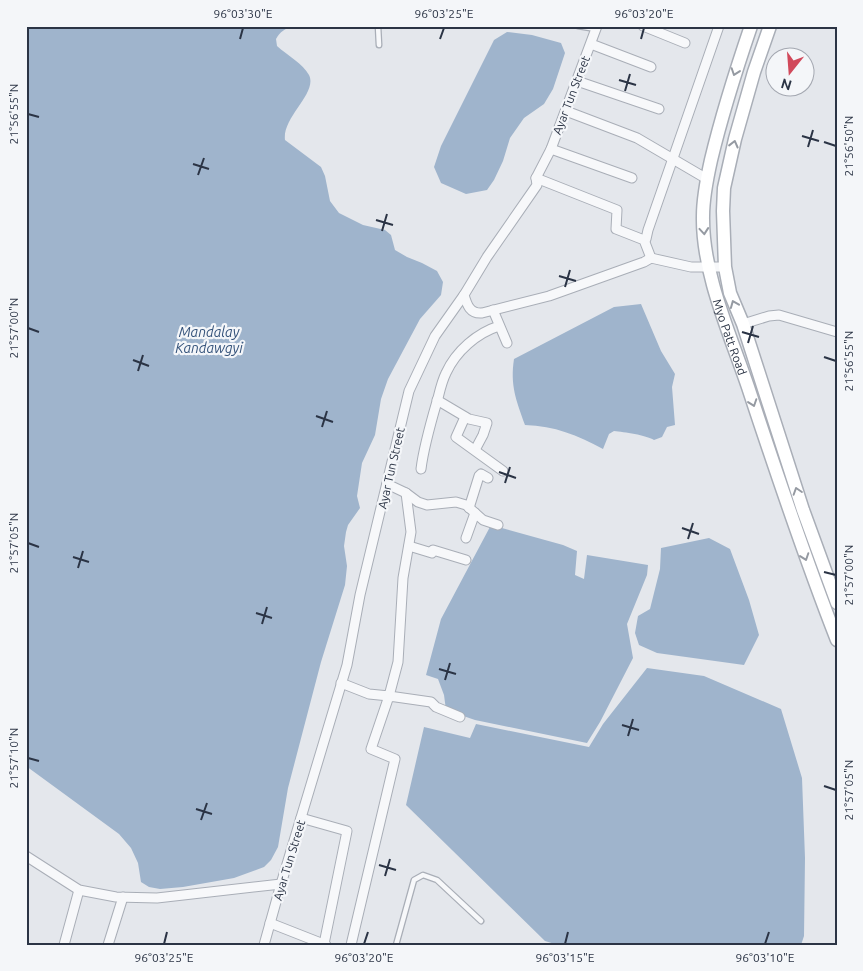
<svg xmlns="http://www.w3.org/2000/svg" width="863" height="971" viewBox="0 0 863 971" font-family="Ubuntu,sans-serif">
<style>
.water{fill:#9fb4cc}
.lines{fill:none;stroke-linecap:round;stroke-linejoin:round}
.lane-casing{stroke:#a9aeb7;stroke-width:7}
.street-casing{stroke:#a9aeb7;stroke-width:11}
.secondary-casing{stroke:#a9aeb7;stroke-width:15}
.lane{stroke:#f7f8fa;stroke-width:4.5}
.street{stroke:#f7f8fa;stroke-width:9}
.secondary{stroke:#fff;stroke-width:12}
.oneway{stroke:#959aa2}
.ticks{fill:none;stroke:#2b3445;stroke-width:2}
.labels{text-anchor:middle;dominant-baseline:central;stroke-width:4.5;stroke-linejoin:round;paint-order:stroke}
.street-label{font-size:12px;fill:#2b3445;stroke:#f4f6f9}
.water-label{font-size:14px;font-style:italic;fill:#34527a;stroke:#f4f6f9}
.neatline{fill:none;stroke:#2b3445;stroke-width:2}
.ticks-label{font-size:12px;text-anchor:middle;fill:#2b3445}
</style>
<rect width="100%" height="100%" fill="#e4e7ec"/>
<!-- water -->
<g class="water">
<path d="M 26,26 L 294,26 C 285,28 280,32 276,39 L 277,46 C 287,55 303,64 309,75 C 318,93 282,117 285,140 L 321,167 L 325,176 L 330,201 L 339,213 L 363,225 L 385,230 L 391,235 L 395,250 L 407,257 L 422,263 L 437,271 L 443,282 L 441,295 L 420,319 L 388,379 L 381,399 L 375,435 L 362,463 L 357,496 L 360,508 L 348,525 L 346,532 L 344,546 L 347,566 L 345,585 L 321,662 L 288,788 L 278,847 L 271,860 L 264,867 L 234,878 L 183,887 L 160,889 L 149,887 L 141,882 L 138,863 L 131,848 L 119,834 L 26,766 Z"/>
<path d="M 507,32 L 532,35 L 561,43 L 565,53 L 553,89 L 544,104 L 524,118 L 510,138 L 503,161 L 494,180 L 487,190 L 466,194 L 441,183 L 434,167 L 441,146 L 494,40 Z"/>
<path d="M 641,304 L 661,351 L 675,374 L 672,387 L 675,425 L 667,427 L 662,437 L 654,440 C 646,435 624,432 614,431 L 609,434 L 603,449 C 577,435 555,426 525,425 C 516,400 510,385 514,359 L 614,307 Z"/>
<path d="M 491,525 L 563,545 L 577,551 L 575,575 L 584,579 L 587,555 L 648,565 L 647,575 L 627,624 L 633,658 L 600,722 L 587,743 L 475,720 L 446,710 L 444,695 L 438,679 L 426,675 L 441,619 Z"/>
<path d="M 709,538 L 730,549 L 749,600 L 759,635 L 744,665 L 657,653 L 639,645 L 635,633 L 638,616 L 650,609 L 660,569 L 661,548 Z"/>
<path d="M 647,668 L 704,676 L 781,709 L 802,778 L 805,858 L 804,936 L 801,945 L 558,945 L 545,941 L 406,805 L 424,727 L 470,738 L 476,724 L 589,747 L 603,724 Z"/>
</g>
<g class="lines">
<!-- lane casing -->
<g class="lane-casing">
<g id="lane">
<path d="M 378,26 L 379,45"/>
<path d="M 578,26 L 596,29"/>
<path d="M 396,945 L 414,880 L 423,875 L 437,880 L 481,921"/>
</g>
</g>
<!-- street casing -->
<g class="street-casing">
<g id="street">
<path d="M 643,26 L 685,43"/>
<path d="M 591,44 L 651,67"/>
<path d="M 577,81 L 659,109"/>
<path d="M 566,111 L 637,138 L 707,179"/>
<path d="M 551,149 L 632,178"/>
<path d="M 536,178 L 617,210 L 616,229 L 644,240 L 651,258"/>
<path d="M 644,240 L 646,239 L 648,230 L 719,26"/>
<path d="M 464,295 C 467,305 470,314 482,313 L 549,296 L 644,262 L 651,258 L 691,267 L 725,267"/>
<path d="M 493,310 L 507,343"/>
<path d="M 743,324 L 769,316 L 779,315 L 837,332"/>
<path d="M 437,400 L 469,419 L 487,423 L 483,435 L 475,450"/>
<path d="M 465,417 L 456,437 L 503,471"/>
<path d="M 421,469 C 424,445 431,422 438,398 C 440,390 442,381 446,373 C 456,351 477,333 499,326"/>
<path d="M 387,484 L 406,493 L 418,502 L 427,505 L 456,502 L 466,505 L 483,520 L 498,525"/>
<path d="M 469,508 L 479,476 L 481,474 L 488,478"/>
<path d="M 466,538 L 475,513"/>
<path d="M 409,546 L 432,553 L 433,550 L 466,560"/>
<path d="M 341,683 L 369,694 L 389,696 L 398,662 L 403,578 L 411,532 L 406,493"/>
<path d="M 301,818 L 347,831 L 324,944"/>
<path d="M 26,856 L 79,890 L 116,897 L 157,898 L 281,884"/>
<path d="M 270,923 L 326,945"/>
<path d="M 64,945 L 79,890"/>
<path d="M 108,945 L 123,897"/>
<path d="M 264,945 L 281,884 L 347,665 L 360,595 L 409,391 L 435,336 L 464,295 L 487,257 L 537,185 L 536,178 L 551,149 L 597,26"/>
<path d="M 351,945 L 395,759 L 371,749 L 389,696 L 431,702 L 436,707 L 460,717"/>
</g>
</g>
<!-- secondary casing -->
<g class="secondary-casing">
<g id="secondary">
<path id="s1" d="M 751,26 C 736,70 722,114 711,160 C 707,178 703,197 703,216 C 702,273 730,334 748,387 C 776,472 804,556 837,640"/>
<path d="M 770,26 L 754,72 L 735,139 L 724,188 L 723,211 L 725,267 L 730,293 L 743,324 L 803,510 L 837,603"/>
</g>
</g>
<!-- lane -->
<use href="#lane" class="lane"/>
<!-- street -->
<use href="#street" class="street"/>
<!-- secondary -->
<use href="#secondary" class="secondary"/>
</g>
<!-- one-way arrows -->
<defs><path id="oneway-chevron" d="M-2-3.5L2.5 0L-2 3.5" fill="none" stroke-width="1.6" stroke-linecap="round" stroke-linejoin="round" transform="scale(1.25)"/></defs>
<g class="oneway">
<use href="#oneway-chevron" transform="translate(735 72) rotate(109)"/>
<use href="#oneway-chevron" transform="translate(734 144) rotate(-76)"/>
<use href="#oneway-chevron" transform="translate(704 231) rotate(85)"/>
<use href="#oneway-chevron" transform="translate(734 304) rotate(-112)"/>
<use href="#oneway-chevron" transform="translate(753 403) rotate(71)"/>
<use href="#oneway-chevron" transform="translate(797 491) rotate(-108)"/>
<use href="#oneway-chevron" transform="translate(805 557) rotate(71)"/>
</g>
<!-- ticks -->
<path class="ticks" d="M 240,39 L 243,28M 440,39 L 444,28M 641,39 L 644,28M 619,80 L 636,85M 625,91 L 630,74M 28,114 L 39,117M 802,136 L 819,141M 824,142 L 836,146M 808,147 L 813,130M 193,164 L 209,169M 198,175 L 204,158M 376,220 L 393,225M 382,231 L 387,214M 559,276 L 576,281M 565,287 L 570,270M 28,328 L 39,332M 742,332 L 759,337M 748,343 L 753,326M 824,357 L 836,361M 133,360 L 149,366M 138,371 L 143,355M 316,416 L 333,422M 322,427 L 327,411M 499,472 L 516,478M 505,483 L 510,467M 682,528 L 699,534M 688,539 L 693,523M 28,543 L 39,547M 73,557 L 89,562M 78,568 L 83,551M 824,572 L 836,575M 256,613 L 272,618M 262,624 L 267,607M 439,669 L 456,674M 445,680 L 450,663M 622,725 L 639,730M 628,736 L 633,719M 28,758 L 39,761M 824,786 L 836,790M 196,809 L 212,814M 201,820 L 207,803M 379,865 L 396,870M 385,876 L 390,859M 164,944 L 167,932M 364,944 L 368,932M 565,944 L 568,932M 765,944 L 769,932"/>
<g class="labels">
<!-- street labels -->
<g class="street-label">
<text transform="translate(571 95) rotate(-69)">Ayar Tun Street</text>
<text stroke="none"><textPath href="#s1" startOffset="321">Myo Patt Road</textPath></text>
<text transform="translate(391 468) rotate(-77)">Ayar Tun Street</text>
<text transform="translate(289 860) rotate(-73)">Ayar Tun Street</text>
</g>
<!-- water labels -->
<g class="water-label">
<text x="209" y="332">Mandalay<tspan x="209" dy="16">Kandawgyi</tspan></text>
</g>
</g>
<!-- border -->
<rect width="863" height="971" fill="none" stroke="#f4f6f9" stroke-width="55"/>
<!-- north arrow -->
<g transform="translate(790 72) rotate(197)"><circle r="24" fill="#f4f6f9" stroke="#a4a8b1"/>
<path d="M0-4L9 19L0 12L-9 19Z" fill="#d1495b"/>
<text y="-8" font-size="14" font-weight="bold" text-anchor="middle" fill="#2b3445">N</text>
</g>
<rect x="28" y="28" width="808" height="916" class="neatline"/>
<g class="ticks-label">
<text x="243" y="18">96°03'30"E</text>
<text x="444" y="18">96°03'25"E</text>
<text x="644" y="18">96°03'20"E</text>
<text transform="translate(14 114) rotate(-90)" y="4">21°56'55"N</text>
<text transform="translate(849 146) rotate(-90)" y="4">21°56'50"N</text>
<text transform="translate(14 328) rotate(-90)" y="4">21°57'00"N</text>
<text transform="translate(849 361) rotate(-90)" y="4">21°56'55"N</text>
<text transform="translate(14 543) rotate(-90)" y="4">21°57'05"N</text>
<text transform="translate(849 575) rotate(-90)" y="4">21°57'00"N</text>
<text transform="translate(14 758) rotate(-90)" y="4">21°57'10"N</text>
<text transform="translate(849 790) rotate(-90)" y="4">21°57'05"N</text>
<text x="164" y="962">96°03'25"E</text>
<text x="364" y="962">96°03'20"E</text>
<text x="565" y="962">96°03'15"E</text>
<text x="765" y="962">96°03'10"E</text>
</g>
</svg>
